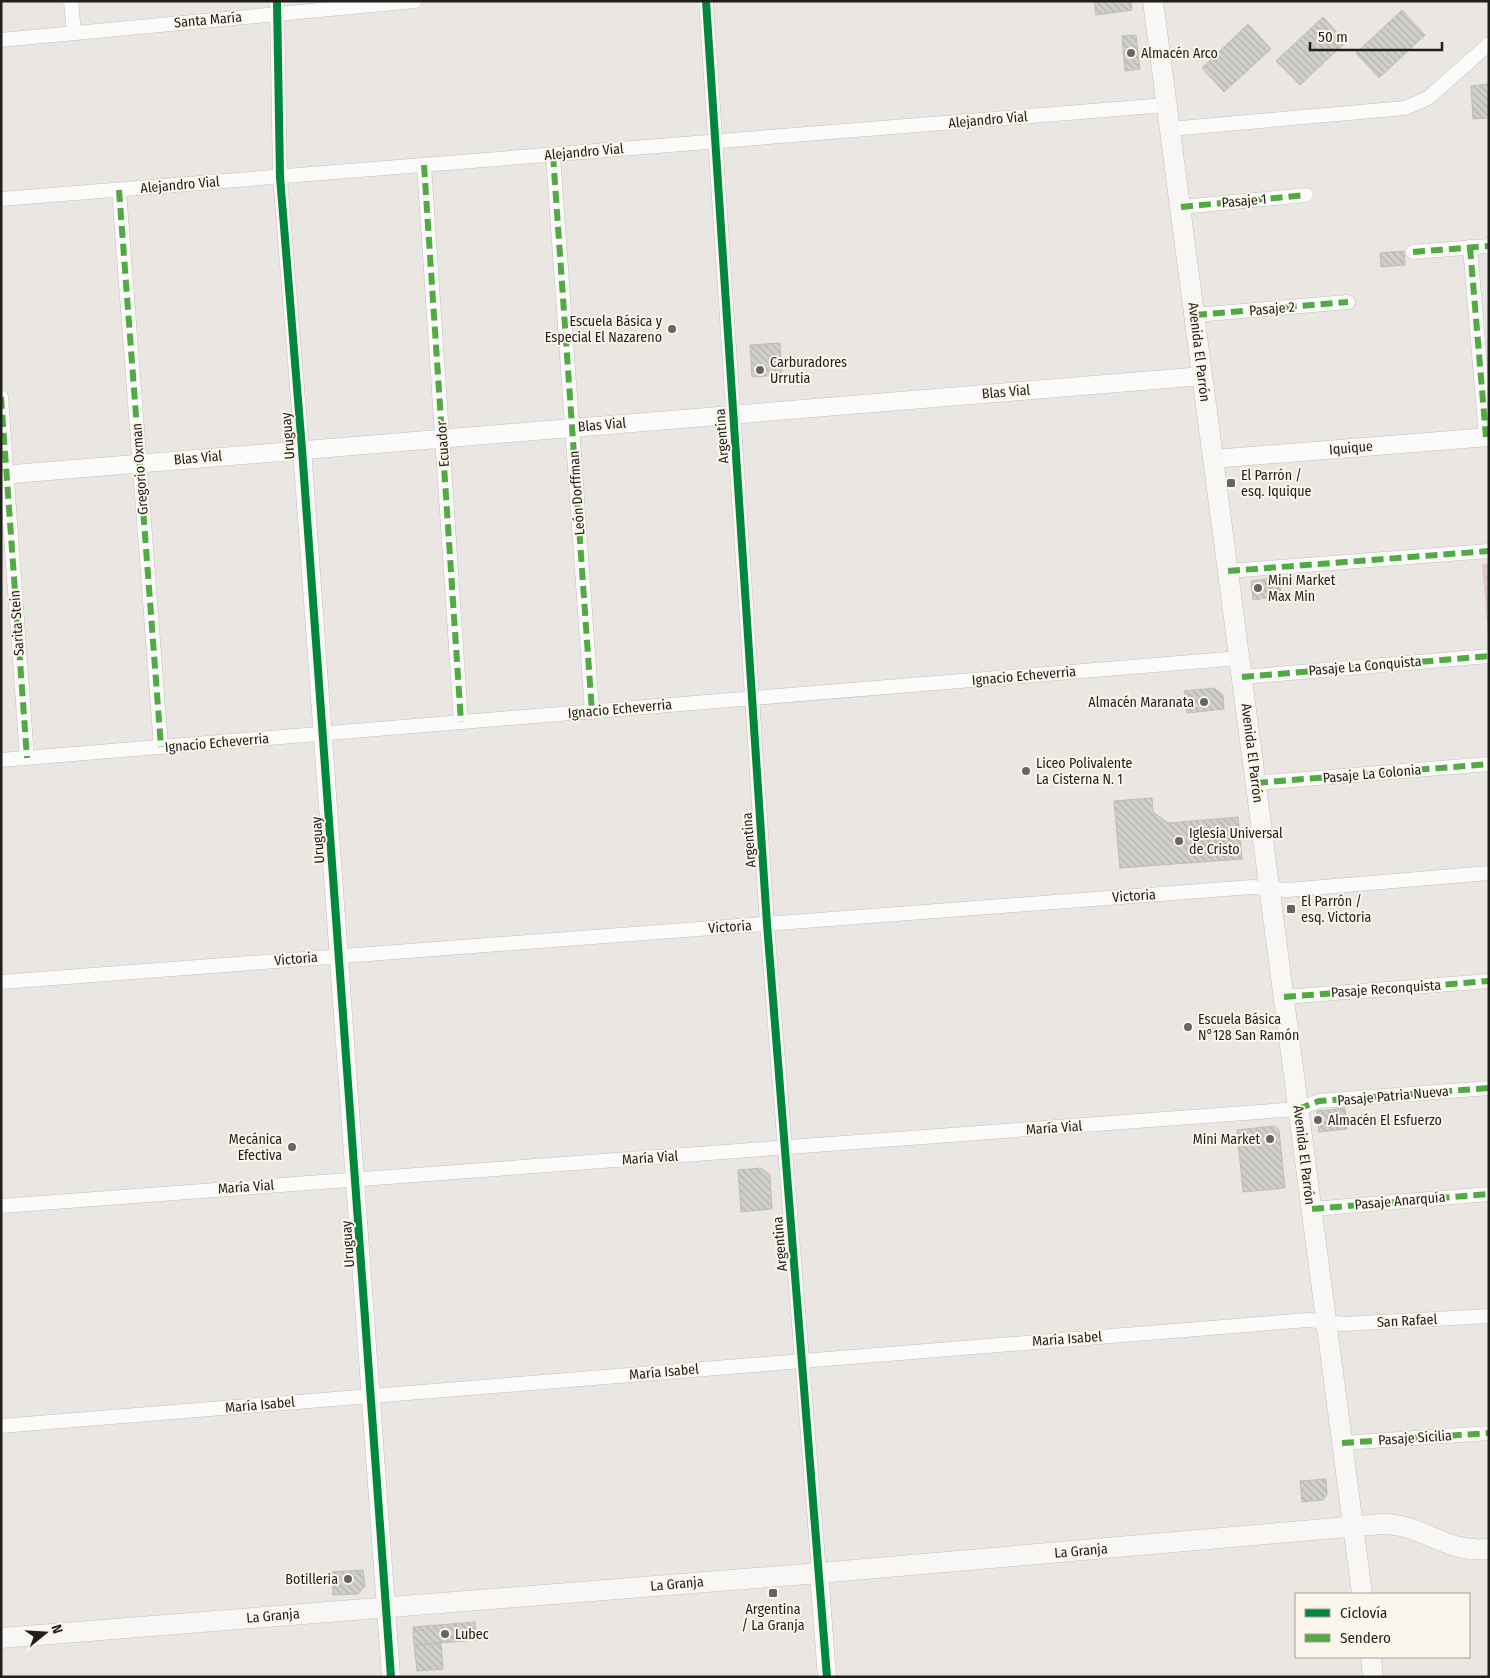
<svg xmlns="http://www.w3.org/2000/svg" width="1490" height="1678" viewBox="0 0 1490 1678" font-family="'Fira Sans Condensed',sans-serif">
<style>
.grass{fill:url(#grass-dots)}
.building{fill:url(#building-back-hatch);stroke:#bdbdb8}
.lines{fill:none;stroke-linecap:round;stroke-linejoin:round}
.minor-casing{stroke:#c2c0bd;stroke-width:15}
.tertiary-casing{stroke:#c2c0bd;stroke-width:19}
.secondary-casing{stroke:#c2c0bd;stroke-width:21}
.minor{stroke:#fcfbfb;stroke-width:14}
.tertiary{stroke:#fcfbfb;stroke-width:18}
.secondary{stroke:#f9f7f5;stroke-width:20}
.quiet{stroke:#52aa43;stroke-width:6;stroke-dasharray:12 6;stroke-linecap:butt}
.cycleway-casing{stroke:#faf6eb;stroke-width:11}
.cycleway{stroke:#00873e;stroke-width:8}
.poi-dot{fill:#676561;stroke:#faf6eb;stroke-width:2}
.labels{text-anchor:middle;dominant-baseline:central;stroke-width:4;stroke-linejoin:round;paint-order:stroke}
.street-label{font-size:14px;fill:#201f1b;stroke:#faf6eb}
.poi-label{font-size:14px;fill:#201f1b;stroke:#faf6eb;text-anchor:start}
</style>
<defs>
<pattern id="grass-dots" width="8" height="8" patternUnits="userSpaceOnUse" patternTransform="scale(1.25)"><rect width="8" height="8" fill="#e2cac6"/><path d="M2 2h.1M6 6h.1" fill="none" stroke="#c2adaa" stroke-width="1.8" stroke-linecap="round"/></pattern>
<pattern id="building-back-hatch" width="6" height="6" patternUnits="userSpaceOnUse" patternTransform="scale(1.25)"><rect width="6" height="6" fill="#d0cfcb"/><path d="M-1 5l2 2M0 0l6 6M5-1l2 2" fill="none" stroke="#b2b1ae"/></pattern>
</defs>
<rect width="100%" height="100%" fill="#eae7e2"/>
<!-- grass -->
<path class="grass" d="M 1489,563 L 1489,644 L 1482,564 Z"/>
<!-- building -->
<g class="building">
<path d="M 1094,1 L 1131,1 L 1132,10 L 1096,15 Z"/>
<path d="M 1402,10 L 1425,35 L 1379,78 L 1356,53 Z"/>
<path d="M 1323,17 L 1346,42 L 1300,85 L 1276,61 Z"/>
<path d="M 1248,24 L 1271,49 L 1224,92 L 1202,68 Z"/>
<path d="M 1136,35 L 1140,69 L 1125,71 L 1122,36 Z"/>
<path d="M 1489,84 L 1489,118 L 1473,119 L 1471,86 Z"/>
<path d="M 1404,251 L 1405,265 L 1381,267 L 1380,253 Z"/>
<path d="M 780,343 L 782,375 L 752,377 L 750,345 Z"/>
<path d="M 1279,577 L 1281,596 L 1253,600 L 1251,581 Z"/>
<path d="M 1214,688 L 1223,695 L 1224,709 L 1187,713 L 1184,691 Z"/>
<path d="M 1152,798 L 1153,812 L 1168,823 L 1238,817 L 1242,859 L 1120,868 L 1114,801 Z"/>
<path d="M 1345,1108 L 1347,1129 L 1319,1132 L 1317,1111 Z"/>
<path d="M 1274,1126 L 1279,1130 L 1285,1188 L 1243,1192 L 1237,1130 Z"/>
<path d="M 761,1168 L 770,1175 L 772,1209 L 741,1212 L 738,1170 Z"/>
<path d="M 1326,1479 L 1327,1494 L 1323,1500 L 1302,1502 L 1300,1481 Z"/>
<path d="M 363,1570 L 365,1586 L 358,1594 L 333,1595 L 332,1572 Z"/>
<path d="M 475,1622 L 476,1640 L 414,1645 L 413,1627 Z"/>
<path d="M 441,1643 L 443,1669 L 417,1671 L 414,1645 Z"/>
</g>
<g class="lines">
<!-- minor casing -->
<g class="minor-casing">
<g id="minor">
<path d="M 71,1 L 74,33"/>
<path d="M 277,1 L 280,177 L 302,449"/>
<path d="M 706,1 L 767,924 L 819,1573"/>
<path d="M 1,40 L 415,1"/>
<path d="M 1170,129 L 1405,108 L 1428,98 L 1489,44"/>
<path d="M 553,155 L 592,712"/>
<path d="M 424,165 L 461,722"/>
<path d="M 119,190 L 161,747"/>
<path d="M 1,199 L 1166,105"/>
<path d="M 1181,207 L 1306,195"/>
<path d="M 1470,247 L 1486,437"/>
<path d="M 1413,252 L 1489,246"/>
<path d="M 1195,315 L 1348,302"/>
<path d="M 1,397 L 27,758"/>
<path d="M 1228,571 L 1489,551"/>
<path d="M 1242,677 L 1489,656"/>
<path d="M 1,760 L 1240,658"/>
<path d="M 1256,783 L 1489,764"/>
<path d="M 1,982 L 1252,887 L 1287,890 L 1489,873"/>
<path d="M 1284,997 L 1489,981"/>
<path d="M 1,1206 L 1298,1109 L 1319,1101 L 1489,1088"/>
<path d="M 1312,1209 L 1489,1194"/>
<path d="M 1,1426 L 1308,1320 L 1344,1324 L 1489,1316"/>
<path d="M 1342,1443 L 1489,1433"/>
</g>
</g>
<!-- tertiary casing -->
<g class="tertiary-casing">
<g id="tertiary">
<path d="M 302,449 L 391,1677"/>
<path d="M 1213,459 L 1489,437"/>
<path d="M 1,475 L 1203,376"/>
<path d="M 819,1573 L 827,1677"/>
</g>
</g>
<!-- secondary casing -->
<g class="secondary-casing">
<g id="secondary">
<path d="M 1153,1 L 1362,1594"/>
<path d="M 1,1638 L 819,1573 L 1382,1524 C 1424,1524 1445,1554 1489,1549"/>
<path d="M 1371,1657 L 1373,1677"/>
</g>
</g>
<!-- minor -->
<use href="#minor" class="minor"/>
<!-- tertiary -->
<use href="#tertiary" class="tertiary"/>
<!-- secondary -->
<use href="#secondary" class="secondary"/>
<!-- quiet -->
<g class="quiet">
<path d="M 553,155 L 592,712"/>
<path d="M 424,165 L 461,722"/>
<path d="M 119,190 L 161,747"/>
<path d="M 1181,207 L 1306,195"/>
<path d="M 1470,247 L 1486,437"/>
<path d="M 1413,252 L 1489,246"/>
<path d="M 1195,315 L 1348,302"/>
<path d="M 1,397 L 27,758"/>
<path d="M 1228,571 L 1489,551"/>
<path d="M 1242,677 L 1489,656"/>
<path d="M 1256,783 L 1489,764"/>
<path d="M 1284,997 L 1489,981"/>
<path d="M 1298,1109 L 1319,1101 L 1489,1088"/>
<path d="M 1312,1209 L 1489,1194"/>
<path d="M 1342,1443 L 1489,1433"/>
</g>
<!-- cycleway casing -->
<g class="cycleway-casing">
<g id="cycleway">
<path d="M 277,1 L 280,177 L 302,449 L 391,1677"/>
<path d="M 706,1 L 767,924 L 827,1677"/>
</g>
</g>
<!-- cycleway -->
<use href="#cycleway" class="cycleway"/>
</g>
<!-- markers -->
<g class="poi-dot">
<circle cx="1131" cy="53" r="5"/>
<circle cx="672" cy="329" r="5"/>
<circle cx="760" cy="370" r="5"/>
<rect x="1226" y="478" width="10" height="10" rx="2.5"/>
<circle cx="1258" cy="588" r="5"/>
<circle cx="1204" cy="702" r="5"/>
<circle cx="1026" cy="771" r="5"/>
<circle cx="1179" cy="841" r="5"/>
<rect x="1286" y="904" width="10" height="10" rx="2.5"/>
<circle cx="1188" cy="1027" r="5"/>
<circle cx="1318" cy="1120" r="5"/>
<circle cx="1270" cy="1139" r="5"/>
<circle cx="292" cy="1147" r="5"/>
<circle cx="348" cy="1579" r="5"/>
<rect x="768" y="1588" width="10" height="10" rx="2.5"/>
<circle cx="445" cy="1634" r="5"/>
</g>
<g class="labels">
<!-- street labels -->
<g class="street-label">
<text transform="translate(208 20) rotate(-5)">Santa María</text>
<text transform="translate(988 120) rotate(-5)">Alejandro Vial</text>
<text transform="translate(584 152) rotate(-5)">Alejandro Vial</text>
<text transform="translate(180 185) rotate(-5)">Alejandro Vial</text>
<text transform="translate(1244 201) rotate(-5)">Pasaje 1</text>
<text transform="translate(1272 309) rotate(-5)">Pasaje 2</text>
<text transform="translate(1199 352) rotate(83)">Avenida El Parrón</text>
<text transform="translate(1006 392) rotate(-5)">Blas Vial</text>
<text transform="translate(602 425) rotate(-5)">Blas Vial</text>
<text transform="translate(288 436) rotate(-95)">Uruguay</text>
<text transform="translate(722 436) rotate(-94)">Argentina</text>
<text transform="translate(443 444) rotate(-94)">Ecuador</text>
<text transform="translate(1351 448) rotate(-5)">Iquique</text>
<text transform="translate(198 458) rotate(-5)">Blas Vial</text>
<text transform="translate(140 469) rotate(-94)">Gregorio Oxman</text>
<text transform="translate(577 493) rotate(-94)">León Dorffman</text>
<text transform="translate(17 623) rotate(-94)">Sarita Stein</text>
<text transform="translate(1365 666) rotate(-5)">Pasaje La Conquista</text>
<text transform="translate(1024 676) rotate(-5)">Ignacio Echeverria</text>
<text transform="translate(620 709) rotate(-5)">Ignacio Echeverria</text>
<text transform="translate(217 743) rotate(-5)">Ignacio Echeverria</text>
<text transform="translate(1252 753) rotate(83)">Avenida El Parrón</text>
<text transform="translate(1372 774) rotate(-5)">Pasaje La Colonia</text>
<text transform="translate(318 840) rotate(-94)">Uruguay</text>
<text transform="translate(749 840) rotate(-94)">Argentina</text>
<text transform="translate(1134 896) rotate(-4)">Victoria</text>
<text transform="translate(730 927) rotate(-4)">Victoria</text>
<text transform="translate(296 959) rotate(-5)">Victoria</text>
<text transform="translate(1386 989) rotate(-4)">Pasaje Reconquista</text>
<text transform="translate(1393 1096) rotate(-5)">Pasaje Patria Nueva</text>
<text transform="translate(1054 1128) rotate(-4)">María Vial</text>
<text transform="translate(1304 1155) rotate(83)">Avenida El Parrón</text>
<text transform="translate(650 1158) rotate(-4)">María Vial</text>
<text transform="translate(246 1187) rotate(-4)">María Vial</text>
<text transform="translate(1400 1201) rotate(-5)">Pasaje Anarquía</text>
<text transform="translate(348 1244) rotate(-94)">Uruguay</text>
<text transform="translate(780 1244) rotate(-95)">Argentina</text>
<text transform="translate(1407 1321) rotate(-3)">San Rafael</text>
<text transform="translate(1067 1339) rotate(-4)">María Isabel</text>
<text transform="translate(664 1372) rotate(-5)">María Isabel</text>
<text transform="translate(260 1405) rotate(-5)">María Isabel</text>
<text transform="translate(1415 1438) rotate(-4)">Pasaje Sicilia</text>
<text transform="translate(1081 1551) rotate(-5)">La Granja</text>
<text transform="translate(677 1584) rotate(-5)">La Granja</text>
<text transform="translate(273 1616) rotate(-5)">La Granja</text>
</g>
<!-- poi labels -->
<g class="poi-label">
<text x="1141" y="53">Almacén Arco</text>
<text x="662" y="321" text-anchor="end">Escuela Básica y<tspan x="662" dy="16">Especial El Nazareno</tspan></text>
<text x="770" y="362">Carburadores<tspan x="770" dy="16">Urrutia</tspan></text>
<text x="1241" y="475">El Parrón /<tspan x="1241" dy="16">esq. Iquique</tspan></text>
<text x="1268" y="580">Mini Market<tspan x="1268" dy="16">Max Min</tspan></text>
<text x="1194" y="702" text-anchor="end">Almacén Maranata</text>
<text x="1036" y="763">Liceo Polivalente<tspan x="1036" dy="16">La Cisterna N. 1</tspan></text>
<text x="1189" y="833">Iglesia Universal<tspan x="1189" dy="16">de Cristo</tspan></text>
<text x="1301" y="901">El Parrón /<tspan x="1301" dy="16">esq. Victoria</tspan></text>
<text x="1198" y="1019">Escuela Básica<tspan x="1198" dy="16">N°128 San Ramón</tspan></text>
<text x="1328" y="1120">Almacén El Esfuerzo</text>
<text x="282" y="1139" text-anchor="end">Mecánica<tspan x="282" dy="16">Efectiva</tspan></text>
<text x="1260" y="1139" text-anchor="end">Mini Market</text>
<text x="338" y="1579" text-anchor="end">Botilleria</text>
<text x="773" y="1609" text-anchor="middle">Argentina<tspan x="773" dy="16">/ La Granja</tspan></text>
<text x="455" y="1634">Lubec</text>
</g>
</g>
<!-- border -->
<rect width="1490" height="1678" fill="none" stroke="#201f1b" stroke-width="5"/>
<!-- legend -->
<rect x="1295" y="1593" width="175" height="65" fill="#faf6eb" stroke="#a3a098"/>
<rect x="1305" y="1609" width="25" height="8" fill="#00873e" stroke="#a3a098"/>
<text x="1340" y="1618" font-size="15" fill="#201f1b">Ciclovía</text>
<rect x="1305" y="1634" width="25" height="8" fill="#52aa43" stroke="#a3a098"/>
<text x="1340" y="1643" font-size="15" fill="#201f1b">Sendero</text>
<!-- north arrow -->
<g transform="translate(45 1633) rotate(72)" stroke="#faf6eb" stroke-width="4" paint-order="stroke">
<path d="M0-4L9 19L0 12L-9 19Z" fill="#201f1b"/>
<text y="-8" font-size="14" font-weight="bold" text-anchor="middle" fill="#201f1b">N</text>
</g>
<!-- scale -->
<path d="M1310 42v8h132v-8" fill="none" stroke="#201f1b" stroke-width="2.5"/>
<text x="1318" y="42" font-size="15" fill="#201f1b" stroke="#faf6eb" stroke-width="4" paint-order="stroke">50 m</text>
</svg>
